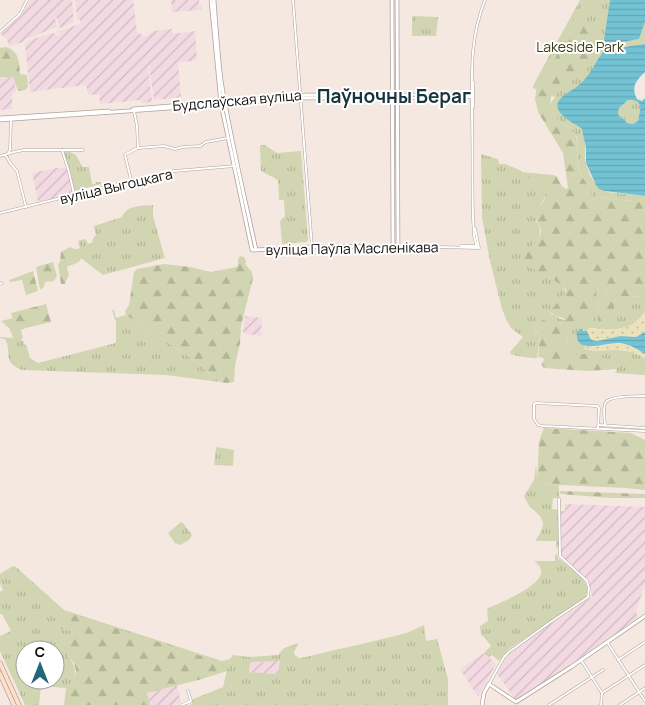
<svg xmlns="http://www.w3.org/2000/svg" width="645" height="705" viewBox="0 0 645 705" font-family="Manrope,sans-serif">
<style>
.industrial{fill:url(#industrial-furrows)}
.grass{fill:url(#grass-tufts);fill-rule:evenodd}
.forest{fill:url(#forest-firs)}
.sand{fill:url(#sand-dots)}
.water{fill:url(#water-rules);fill-rule:evenodd}
.lines{fill:none;stroke-linecap:round;stroke-linejoin:round}
.street-casing{stroke:#aea29b;stroke-width:3}
.secondary-casing{stroke:#aea29b;stroke-width:4.5}
.primary-casing{stroke:#a58873;stroke-width:5}
.street{stroke:#fff;stroke-width:2}
.secondary{stroke:#fff;stroke-width:3}
.primary{stroke:#fae0cd;stroke-width:4}
.labels{text-anchor:middle;dominant-baseline:central;stroke-width:4;stroke-linejoin:round;paint-order:stroke}
.park-label{font-size:14px;fill:#3b3e0f;stroke:#fff}
.street-label{font-size:14px;fill:#0e0a08;stroke:#fff}
.district-label{font-size:19px;font-weight:bold;fill:#17353f;stroke:#fff}
</style>
<defs>
<pattern id="industrial-furrows" width="10" height="10" patternUnits="userSpaceOnUse" patternTransform="scale(1.25)"><rect width="10" height="10" fill="#f3dae2"/><path d="M-1 1l2-2M0 10L10 0M9 11l2-2" fill="none" stroke="#cfbac0"/></pattern>
<pattern id="grass-tufts" width="24" height="20" patternUnits="userSpaceOnUse" patternTransform="scale(1.25)"><rect width="24" height="20" fill="#d1d5b1"/><path d="M3 7l-1-3M5 7V3M7 7l1-3M15 17l-1-3M17 17v-4M19 17l1-3" fill="none" stroke="#b2b697"/></pattern>
<pattern id="forest-firs" width="22" height="20" patternUnits="userSpaceOnUse" patternTransform="scale(1.25)"><rect width="22" height="20" fill="#d1d5b1"/><path d="M5 1l3.5 6h-7zM16 11l3.5 6h-7z" fill="#b2b697"/></pattern>
<pattern id="sand-dots" width="8" height="8" patternUnits="userSpaceOnUse" patternTransform="scale(1.25)"><rect width="8" height="8" fill="#ebe2bc"/><path d="M2 2h.1M6 6h.1" fill="none" stroke="#c8c1a0" stroke-width="1.8" stroke-linecap="round"/></pattern>
<pattern id="water-rules" width="6" height="5" patternUnits="userSpaceOnUse" patternTransform="scale(1.25)"><rect width="6" height="5" fill="#74c3d4"/><path d="M0 2.5h6" fill="none" stroke="#63a6b4"/></pattern>
</defs>
<rect width="100%" height="100%" fill="#f5e8e1"/>
<!-- industrial -->
<g class="industrial">
<path d="M 30,0 L 72,0 L 74,22 L 59,28 L 57,18 L 55,18 L 57,27 L 26,39 L 23,42 L 9,46 L 6,37 L 4,38 L 1,33 L 22,15 Z"/>
<path d="M 75,0 L 133,0 L 137,32 L 145,37 L 153,31 L 172,29 L 173,34 L 195,31 L 197,60 L 178,63 L 181,97 L 154,100 L 149,66 L 148,66 L 152,102 L 141,103 L 140,100 L 100,104 L 99,94 L 88,95 L 86,85 L 30,92 L 25,44 L 30,40 L 53,33 L 58,36 L 60,34 L 56,32 L 80,24 L 80,20 L 77,18 Z"/>
<path d="M 171,0 L 199,0 L 199,4 L 201,4 L 202,10 L 172,12 Z"/>
<path d="M 11,76 L 14,77 L 16,92 L 14,92 L 12,94 L 12,96 L 10,97 L 12,98 L 12,109 L 0,110 L 0,77 Z"/>
<path d="M 56,168 L 65,168 L 67,170 L 73,193 L 38,202 L 32,173 Z"/>
<path d="M 245,316 L 262,318 L 261,336 L 246,334 L 243,332 Z"/>
<path d="M 565,504 L 645,507 L 645,583 L 636,612 L 639,619 L 516,701 L 496,672 L 500,665 L 509,654 L 546,627 L 592,597 L 589,581 L 561,556 L 561,511 L 565,511 Z"/>
<path d="M 484,653 L 496,664 L 478,697 L 460,669 Z"/>
<path d="M 281,661 L 279,674 L 249,672 L 250,662 Z"/>
<path d="M 177,685 L 181,703 L 175,705 L 150,705 L 146,693 Z"/>
</g>
<!-- grass -->
<g class="grass">
<path d="M 580,0 L 610,0 L 604,39 L 607,44 L 639,39 L 645,22 L 645,44 L 623,47 L 602,53 C 597,61 592,72 585,80 C 577,89 564,92 558,103 C 559,106 560,111 561,114 C 566,121 579,123 583,131 C 586,137 585,150 585,158 C 586,170 595,188 607,192 L 645,196 L 645,202 L 609,199 L 600,197 L 596,200 L 592,199 C 592,189 583,181 580,171 C 578,165 577,158 577,152 C 577,145 579,138 574,133 C 566,123 550,118 550,104 L 555,97 L 533,88 L 534,84 L 541,71 Z"/>
<path d="M 412,16 L 438,17 L 436,36 L 412,36 Z"/>
<path d="M 628,100 C 642,101 642,106 639,117 C 637,123 639,120 634,124 L 627,123 L 624,119 L 620,117 L 618,114 L 619,108 Z"/>
<path d="M 261,145 L 265,145 L 277,153 L 301,151 L 308,240 L 306,242 L 282,244 L 280,221 L 285,216 L 284,200 L 279,200 L 278,180 L 261,171 L 260,148 Z"/>
<path d="M 64,152 L 70,152 L 76,155 L 82,166 L 83,167 L 89,167 L 92,184 L 96,184 L 95,182 L 101,182 L 101,184 L 75,191 Z"/>
<path d="M 481,154 L 498,159 L 499,164 L 505,164 L 522,171 L 521,172 C 527,180 530,177 538,181 C 553,192 542,199 539,209 C 538,213 537,217 536,221 C 547,233 533,246 525,256 L 530,267 L 546,275 L 563,286 L 565,290 L 565,294 L 551,313 C 560,322 579,323 591,322 L 598,288 L 607,291 L 608,294 L 599,299 L 598,321 L 613,321 C 617,311 612,307 615,299 L 619,297 L 645,296 L 645,312 C 642,315 639,319 636,322 C 624,331 605,330 591,328 L 588,329 L 587,331 L 584,331 L 583,329 L 578,331 L 577,335 L 582,344 L 585,346 L 585,349 C 596,352 606,350 617,350 C 628,350 636,353 645,358 L 645,375 L 615,373 L 617,369 L 616,366 L 596,354 L 573,355 L 568,353 L 566,349 L 568,333 L 561,323 L 542,320 L 534,327 L 535,331 L 540,335 L 537,358 C 534,359 515,356 511,354 L 510,352 L 523,337 L 511,328 L 507,321 L 502,309 L 490,261 L 482,218 Z"/>
<path d="M 153,205 L 153,216 L 165,258 L 103,275 L 82,259 L 78,259 L 74,250 L 80,248 L 78,241 L 84,239 L 87,241 L 88,244 L 93,242 L 92,240 L 96,235 L 94,226 L 122,217 C 127,205 141,206 153,205 Z"/>
<path d="M 112,310 L 114,310 L 116,318 L 126,315 L 190,357 L 220,382 L 166,375 L 22,370 C 1,361 13,354 5,339 L 0,338 L 0,337 L 13,338 L 10,329 L 1,321 L 13,318 L 15,325 L 26,328 L 21,330 L 23,338 L 21,339 L 22,341 L 24,341 L 24,345 L 26,344 L 30,358 L 38,363 L 116,343 L 116,322 Z"/>
<path d="M 217,447 L 234,450 L 233,466 L 215,465 L 214,464 L 216,448 Z"/>
<path d="M 536,466 L 538,484 L 559,485 L 559,498 L 553,498 L 552,509 L 559,510 L 560,541 L 557,549 L 556,547 L 556,541 L 535,541 C 542,530 548,523 536,512 C 535,511 532,509 530,507 C 528,504 526,500 524,496 L 534,480 Z"/>
<path d="M 181,522 L 183,523 L 192,535 L 189,540 L 180,545 L 175,543 L 168,533 Z"/>
<path d="M 557,554 L 558,558 C 570,567 593,580 586,597 L 509,649 L 499,661 L 492,655 L 489,657 L 484,653 L 491,646 L 484,637 L 481,635 L 480,626 L 488,621 L 487,609 C 500,602 562,580 534,561 L 555,561 L 555,555 Z"/>
<path d="M 13,566 L 16,567 L 64,610 L 222,661 L 230,659 L 233,655 L 249,657 L 278,655 L 284,648 L 299,643 L 294,652 L 294,654 L 299,658 L 306,657 L 339,649 L 349,647 L 399,635 L 409,632 L 424,625 L 426,641 L 437,639 L 448,679 L 448,705 L 189,705 L 192,704 L 191,700 L 223,687 L 228,665 L 59,620 L 61,629 L 79,632 L 67,655 C 76,666 76,670 73,683 L 66,688 L 41,686 L 39,705 L 25,705 L 0,651 L 0,636 L 11,631 L 2,614 L 0,614 L 0,592 L 3,590 L 0,583 L 0,574 ZM 25,650 L 55,650 L 55,680 L 25,680 ZM 280,661 L 278,674 L 249,672 L 250,662 Z"/>
</g>
<!-- forest -->
<g class="forest">
<path d="M 577,13 C 590,21 598,33 598,49 L 596,52 L 590,54 L 587,65 L 578,76 L 551,97 C 548,114 556,118 569,128 C 572,131 575,133 576,137 C 578,142 576,147 577,152 C 577,158 578,166 580,172 C 583,181 594,190 592,199 L 596,200 L 599,197 L 609,199 L 645,202 L 645,296 L 619,297 L 615,299 C 611,310 621,317 608,326 L 602,325 L 598,321 L 598,319 L 599,299 L 608,294 L 607,291 L 597,289 L 594,320 L 591,322 L 573,324 L 567,322 L 563,318 L 554,316 L 551,310 L 565,294 L 566,291 L 565,288 C 559,283 551,278 544,274 C 537,270 528,269 524,261 C 525,251 536,244 540,235 C 544,227 536,224 536,217 C 536,206 550,200 544,189 C 542,185 539,182 536,180 C 531,178 526,178 521,175 L 521,172 L 553,175 L 556,176 C 560,181 560,186 566,189 L 568,188 L 563,153 L 538,112 L 535,99 L 537,86 L 544,78 L 552,66 L 563,40 L 574,23 L 573,18 Z"/>
<path d="M 6,47 C 20,52 19,62 20,74 L 27,75 L 28,87 L 25,90 L 18,91 L 13,77 L 0,77 L 0,48 Z"/>
<path d="M 70,247 L 74,249 L 78,249 C 85,261 79,263 68,266 L 67,269 L 69,274 L 65,284 L 61,284 L 58,264 L 60,262 L 61,252 Z"/>
<path d="M 240,256 L 244,257 L 246,261 L 245,264 L 252,272 L 253,278 L 241,326 L 240,343 L 235,366 L 234,382 L 226,383 L 220,382 L 190,357 L 126,315 L 125,311 L 129,305 L 134,272 L 137,269 L 164,264 L 190,267 L 211,272 L 237,267 L 238,265 L 238,259 Z"/>
<path d="M 53,262 L 57,276 L 54,281 L 45,282 L 44,287 L 40,290 L 36,267 Z"/>
<path d="M 33,271 L 38,291 L 26,295 L 22,280 L 10,282 L 9,280 Z"/>
<path d="M 46,304 L 51,322 L 26,328 L 14,325 L 11,313 Z"/>
<path d="M 542,320 C 548,321 556,321 562,324 C 574,330 564,342 567,350 C 567,353 570,354 573,355 L 577,354 L 596,354 L 616,366 L 617,369 L 587,371 L 544,368 L 541,364 L 544,360 L 543,358 L 538,357 L 540,335 L 534,329 L 534,327 Z"/>
<path d="M 544,428 L 631,433 L 645,440 L 645,490 L 626,488 L 537,484 L 539,441 Z"/>
<path d="M 560,491 L 645,494 L 645,498 L 612,498 L 560,494 Z"/>
<path d="M 63,611 L 228,665 L 227,671 L 202,679 L 147,693 L 150,705 L 64,705 L 66,688 L 73,683 L 76,671 L 74,663 L 67,655 L 66,646 L 78,632 L 61,629 L 59,620 Z"/>
</g>
<!-- sand -->
<g class="sand">
<path d="M 645,312 L 645,332 L 636,337 L 621,336 L 595,341 L 590,338 L 587,331 L 588,329 L 591,328 C 604,330 624,331 636,322 C 639,319 642,315 645,312 Z"/>
<path d="M 615,343 C 627,344 635,348 645,354 L 645,358 C 636,353 628,350 617,350 C 606,350 596,352 584,349 L 585,346 L 593,347 Z"/>
</g>
<!-- water -->
<g class="water">
<path d="M 610,0 L 645,0 L 645,22 L 639,39 L 610,44 L 605,43 L 604,39 Z"/>
<path d="M 645,44 L 645,72 C 636,80 631,87 637,99 L 642,101 L 645,98 L 645,196 L 605,191 L 599,189 L 596,185 L 586,163 L 586,148 L 582,129 C 575,123 562,119 558,109 C 554,97 573,91 580,84 C 590,76 595,62 603,52 L 630,46 ZM 628,100 C 645,100 640,110 638,121 L 633,124 L 627,123 L 624,119 L 620,117 L 618,114 L 619,108 Z"/>
<path d="M 580,329 L 583,329 L 583,331 L 587,331 L 590,338 L 592,340 L 597,341 L 621,336 L 636,337 L 645,332 L 645,354 C 637,349 629,344 619,343 C 606,342 574,356 577,332 Z"/>
</g>
<g class="lines">
<!-- street casing -->
<g class="street-casing">
<g id="street">
<path d="M 293,0 L 312,247"/>
<path d="M 0,32 L 20,14 L 27,0"/>
<path d="M 473,82 L 473,107"/>
<path d="M 398,95 L 473,94"/>
<path d="M 397,98 L 473,97"/>
<path d="M 134,111 L 137,126 L 138,148"/>
<path d="M 62,150 L 69,172 L 74,194"/>
<path d="M 8,154 L 10,150 L 11,119"/>
<path d="M 4,155 L 7,157 L 10,163 L 17,171 L 26,207"/>
<path d="M 0,156 L 14,152 L 24,150 L 83,150"/>
<path d="M 131,180 L 125,155 L 126,154 L 138,148 L 164,146 L 175,149 L 183,147 L 200,146 L 206,142 L 228,138"/>
<path d="M 0,213 L 154,175 L 174,171 L 235,166"/>
<path d="M 398,246 L 479,248 L 475,228"/>
<path d="M 461,246 L 477,246"/>
<path d="M 477,248 L 474,236 L 473,218 C 472,185 473,151 472,118 C 472,76 469,40 485,0"/>
<path d="M 0,284 L 2,283"/>
<path d="M 599,425 L 645,428"/>
<path d="M 605,426 C 605,419 602,407 606,402 C 610,396 637,396 645,396"/>
<path d="M 598,429 L 599,408 L 597,406 L 536,403 L 534,404 L 534,419 L 538,425 L 543,426 L 645,431"/>
<path d="M 607,642 L 645,701"/>
<path d="M 581,660 L 602,693"/>
<path d="M 618,660 L 645,642"/>
<path d="M 489,684 L 504,657 L 509,652 L 549,623 L 588,597 L 589,588 L 587,581 L 560,556 L 559,499"/>
<path d="M 602,693 L 645,665"/>
<path d="M 182,705 L 191,701 L 188,691"/>
<path d="M 549,705 L 603,670"/>
<path d="M 601,705 L 602,693"/>
<path d="M 620,705 L 645,688"/>
</g>
</g>
<!-- secondary casing -->
<g class="secondary-casing">
<g id="secondary">
<path d="M 211,0 L 221,104 L 252,250 L 312,247 L 398,246 L 397,0"/>
<path d="M 214,0 C 216,27 218,54 221,80 C 230,137 244,194 256,250"/>
<path d="M 392,0 L 393,246"/>
<path d="M 133,109 L 306,95 L 393,95"/>
<path d="M 0,118 L 109,111"/>
<path d="M 0,120 L 185,107 L 301,98 L 397,98"/>
<path d="M 482,705 L 484,693 L 489,684 L 516,702 L 571,667 L 645,616"/>
</g>
</g>
<!-- primary casing -->
<g class="primary-casing">
<g id="primary">
<path d="M 0,663 L 19,705"/>
<path d="M 0,674 L 14,705"/>
</g>
</g>
<!-- street -->
<use href="#street" class="street"/>
<!-- secondary -->
<use href="#secondary" class="secondary"/>
<!-- primary -->
<use href="#primary" class="primary"/>
</g>
<g class="labels">
<!-- park labels -->
<g class="park-label">
<text x="580" y="46">Lakeside Park</text>
</g>
<!-- street labels -->
<g class="street-label">
<text transform="translate(237 100) rotate(-5)">Будслаўская вуліца</text>
<text transform="translate(116 186) rotate(-13)">вуліца Выгоцкага</text>
<text transform="translate(352 248) rotate(-1)">вуліца Паўла Масленікава</text>
</g>
<!-- district labels -->
<g class="district-label">
<text x="394" y="96">Паўночны Бераг</text>
</g>
</g>
<!-- north arrow -->
<g transform="translate(40 665)"><circle r="24" fill="#ffffff" stroke="#9f9d9c"/>
<path d="M0-4L9 19L0 12L-9 19Z" fill="#246679"/>
<text y="-8" font-size="14" font-weight="bold" text-anchor="middle" fill="#0e0a08">С</text>
</g>
</svg>
